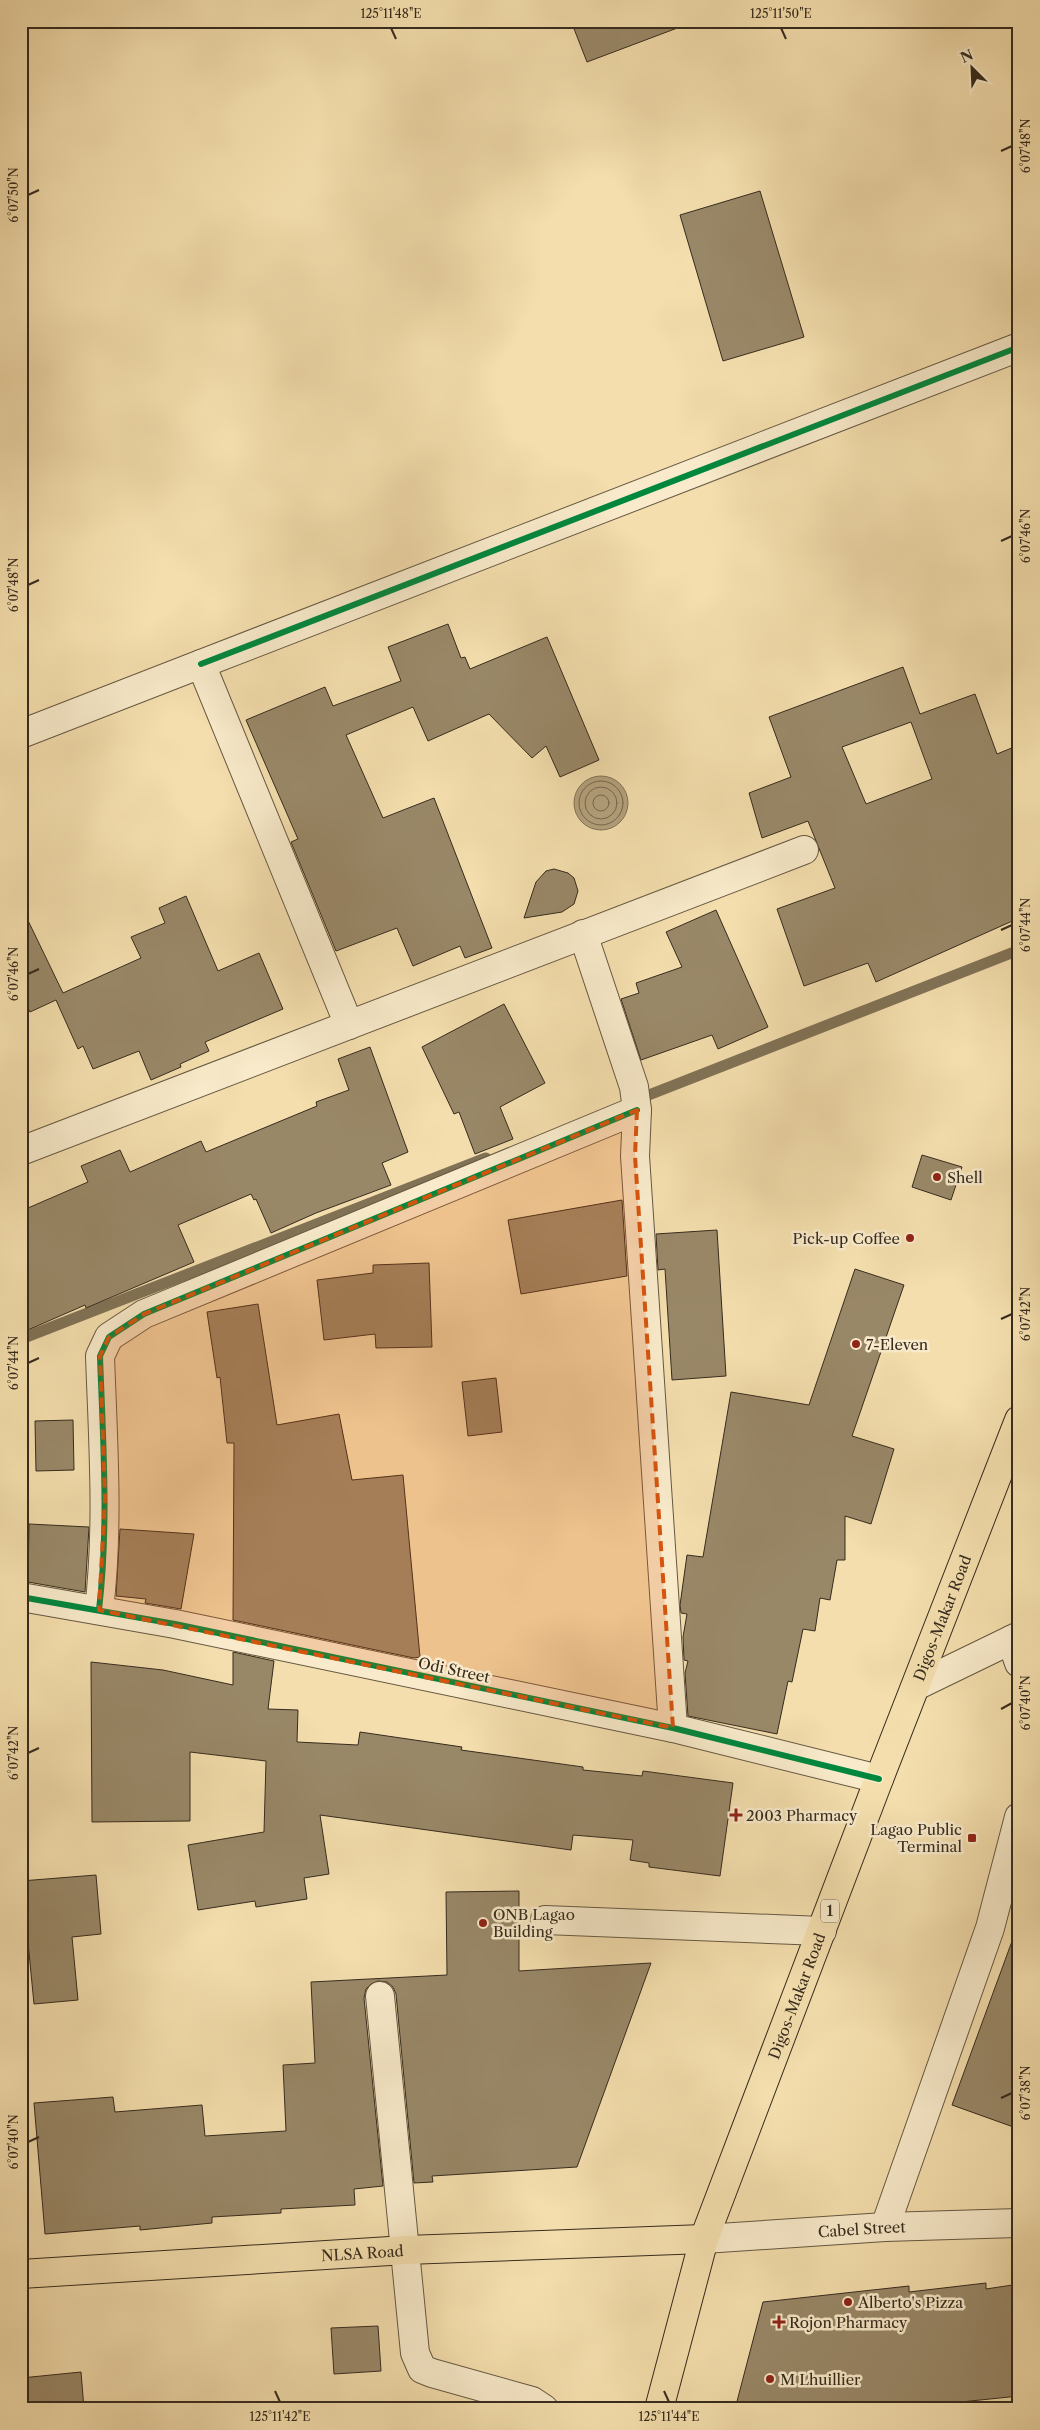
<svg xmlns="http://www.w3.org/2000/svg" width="1040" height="2430" viewBox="0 0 1040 2430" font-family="'Libre Caslon Text',serif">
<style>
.water{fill:#b3a17c;stroke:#817256}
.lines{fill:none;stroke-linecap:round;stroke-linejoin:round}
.shore{stroke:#74664d;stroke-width:1}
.stream{stroke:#817256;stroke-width:11}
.building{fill:#998868;stroke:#362b1e;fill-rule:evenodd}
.minor-casing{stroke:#665842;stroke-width:30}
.major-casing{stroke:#362b1e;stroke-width:30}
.minor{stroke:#f8eaca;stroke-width:28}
.major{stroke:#f4dead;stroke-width:28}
.cycleway-casing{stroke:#f8eaca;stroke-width:9}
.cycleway{stroke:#00873e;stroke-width:6}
.marked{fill:#d6540e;fill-opacity:0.2;stroke:#d6540e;stroke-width:4;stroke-dasharray:10 6;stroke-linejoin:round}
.ticks{fill:none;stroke:#362b1e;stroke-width:2}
.poi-dot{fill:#8f2418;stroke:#f8eaca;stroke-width:2}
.labels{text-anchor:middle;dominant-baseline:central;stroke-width:5;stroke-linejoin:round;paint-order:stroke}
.shield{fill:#f8eaca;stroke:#706452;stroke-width:1}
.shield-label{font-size:14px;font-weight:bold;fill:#362b1e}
.poi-label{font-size:15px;fill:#362b1e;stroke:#f8eaca;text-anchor:start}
.street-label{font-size:15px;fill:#362b1e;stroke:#f8eaca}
.neatline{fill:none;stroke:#362b1e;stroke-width:2}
.ticks-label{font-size:12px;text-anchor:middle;fill:#362b1e}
</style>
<rect width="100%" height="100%" fill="#f4dead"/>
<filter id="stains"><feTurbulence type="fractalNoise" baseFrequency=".004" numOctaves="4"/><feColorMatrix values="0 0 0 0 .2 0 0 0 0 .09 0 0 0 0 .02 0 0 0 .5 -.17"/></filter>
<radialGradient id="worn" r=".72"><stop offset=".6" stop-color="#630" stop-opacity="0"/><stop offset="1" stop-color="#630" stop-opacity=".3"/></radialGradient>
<!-- water -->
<circle class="water" cx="601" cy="803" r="27"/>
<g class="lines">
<!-- shore -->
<g class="shore">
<circle cx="601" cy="803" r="22"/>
<circle cx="601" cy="803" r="16"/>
<circle cx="601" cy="803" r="8"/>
</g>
<!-- stream -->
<g class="stream">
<path d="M 636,1100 L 1019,950"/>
<path d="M 21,1339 L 486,1158"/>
</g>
</g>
<!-- building -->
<g class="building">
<path d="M 571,21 L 687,21 L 688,24 L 587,62 Z"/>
<path d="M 760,191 L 804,337 L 723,361 L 680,215 Z"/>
<path d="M 448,624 L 461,658 L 465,657 L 470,669 L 547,637 L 599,760 L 560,777 L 546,746 L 532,758 L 489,714 L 428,741 L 413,707 L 346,735 L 383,818 L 434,798 L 492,948 L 465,958 L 460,946 L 413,966 L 397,928 L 336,951 L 291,842 L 298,839 L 246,720 L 325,687 L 333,706 L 401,681 L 388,647 Z"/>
<path d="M 903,667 L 920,714 L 975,694 L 997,754 L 1019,745 L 1019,918 L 876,982 L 868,963 L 804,986 L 777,909 L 835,888 L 808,821 L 762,838 L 749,793 L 791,777 L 769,717 ZM 911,722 L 932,779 L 866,804 L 842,747 Z"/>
<path d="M 554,869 L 568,873 L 574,878 L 578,891 L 574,904 L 562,912 L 524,918 L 536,882 L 546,871 Z"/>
<path d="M 186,896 L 218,971 L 259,953 L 283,1009 L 205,1042 L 209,1051 L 180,1064 L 181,1067 L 151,1080 L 139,1051 L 93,1069 L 83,1046 L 78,1049 L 56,1000 L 30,1012 L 21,993 L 21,906 L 63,993 L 141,958 L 131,937 L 165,923 L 159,908 Z"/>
<path d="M 716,910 L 768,1027 L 718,1049 L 712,1035 L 641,1060 L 621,999 L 639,993 L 636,983 L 682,967 L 666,932 Z"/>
<path d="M 504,1004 L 545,1083 L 500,1107 L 513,1139 L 475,1154 L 459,1112 L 454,1114 L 422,1047 Z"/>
<path d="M 370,1047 L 408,1152 L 382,1163 L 391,1185 L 316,1213 L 271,1233 L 256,1199 L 254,1200 L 251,1194 L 178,1225 L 194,1262 L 86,1308 L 85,1305 L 21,1333 L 21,1211 L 88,1182 L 81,1166 L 120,1150 L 130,1172 L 201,1141 L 206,1152 L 317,1106 L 316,1102 L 349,1090 L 338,1059 Z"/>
<path d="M 922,1155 L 962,1167 L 951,1200 L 912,1187 Z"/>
<path d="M 622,1200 L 627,1276 L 521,1294 L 508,1220 Z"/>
<path d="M 717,1230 L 726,1376 L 672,1380 L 665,1269 L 658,1270 L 656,1234 Z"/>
<path d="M 429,1263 L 432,1347 L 376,1348 L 375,1334 L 324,1340 L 317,1280 L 373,1273 L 373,1265 Z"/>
<path d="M 855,1269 L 904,1285 L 852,1436 L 894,1449 L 871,1524 L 845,1516 L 845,1560 L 837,1560 L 830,1600 L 820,1598 L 815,1631 L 803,1629 L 792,1682 L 788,1681 L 777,1734 L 688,1716 L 685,1673 L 688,1661 L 684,1660 L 683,1637 L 687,1614 L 681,1613 L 680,1605 L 687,1555 L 703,1557 L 731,1392 L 809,1405 Z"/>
<path d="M 258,1304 L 277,1425 L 339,1414 L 352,1480 L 403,1475 L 420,1657 L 414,1658 L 233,1620 L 234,1443 L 227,1443 L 220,1377 L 217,1378 L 207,1312 Z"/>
<path d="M 496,1378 L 502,1432 L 468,1436 L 462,1382 Z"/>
<path d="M 73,1420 L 74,1470 L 36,1471 L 35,1421 Z"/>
<path d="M 29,1524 L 89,1527 L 85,1592 L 28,1582 Z"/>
<path d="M 120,1529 L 194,1534 L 181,1609 L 145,1603 L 146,1599 L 116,1596 Z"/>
<path d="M 233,1652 L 274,1661 L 268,1709 L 298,1710 L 297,1742 L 358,1745 L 360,1732 L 462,1747 L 461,1750 L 583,1767 L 583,1770 L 642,1776 L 643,1771 L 733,1783 L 720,1876 L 649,1867 L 649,1863 L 630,1860 L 633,1840 L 573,1835 L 571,1850 L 320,1815 L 329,1874 L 304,1878 L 307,1899 L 256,1907 L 255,1901 L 198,1910 L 188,1845 L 264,1832 L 266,1761 L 190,1752 L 190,1821 L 92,1822 L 91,1662 L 163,1670 L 233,1685 Z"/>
<path d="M 96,1875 L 101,1934 L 72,1937 L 78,2000 L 34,2004 L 27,1932 L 21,1933 L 21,1881 Z"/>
<path d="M 519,1891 L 519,1971 L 651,1963 L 577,2167 L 432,2176 L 433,2182 L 414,2183 L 396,1994 L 393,1987 L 387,1982 L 378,1981 L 371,1984 L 366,1989 L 364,1998 L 383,2186 L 354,2189 L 355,2205 L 281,2209 L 281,2213 L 212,2217 L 212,2223 L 140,2230 L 140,2226 L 45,2234 L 34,2103 L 113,2097 L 115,2112 L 202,2105 L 205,2136 L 286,2131 L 283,2065 L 315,2063 L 311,1982 L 447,1975 L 446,1892 Z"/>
<path d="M 1015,1933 L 1019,1934 L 1019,2129 L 952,2105 Z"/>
<path d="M 986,2283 L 986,2289 L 1019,2284 L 1019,2396 L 922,2406 L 922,2409 L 735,2409 L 763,2302 L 909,2286 L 909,2292 Z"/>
<path d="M 378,2326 L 381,2371 L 334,2374 L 331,2328 Z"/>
<path d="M 81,2372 L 84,2409 L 21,2409 L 21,2378 Z"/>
</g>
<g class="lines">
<!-- minor casing -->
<g class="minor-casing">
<g id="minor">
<path d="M 201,664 L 1019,347"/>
<path d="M 21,734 L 201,664 L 349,1025"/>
<path d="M 583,934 L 634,1087 L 637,1110 L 635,1156 L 673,1728"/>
<path d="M 21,1151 L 804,850"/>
<path d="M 21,1597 L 175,1624 L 673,1728 L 879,1779"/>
<path d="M 99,1610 C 109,1525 103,1441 100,1356 L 109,1337 L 144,1314 L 637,1110"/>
<path d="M 1011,1640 L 1019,1663"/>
<path d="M 916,1686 L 1019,1636"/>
<path d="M 545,1920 L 822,1931"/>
<path d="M 380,1996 L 415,2353 L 422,2369 L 432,2373 L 532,2401 L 544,2409"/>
<path d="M 885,2227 L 990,1928 L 1019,1817"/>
<path id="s1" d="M 704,2239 L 885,2227 L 1019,2223"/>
</g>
</g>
<!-- major casing -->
<g class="major-casing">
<g id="major">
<path id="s2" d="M 21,2274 L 406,2250 L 704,2239"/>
<path id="s3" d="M 659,2409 L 704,2239 L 879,1779 L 1019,1420"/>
</g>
</g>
<!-- minor -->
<use href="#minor" class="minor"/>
<!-- major -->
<use href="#major" class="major"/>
<!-- cycleway casing -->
<g class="cycleway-casing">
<g id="cycleway">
<path d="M 201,664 L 1019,347"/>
<path d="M 21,1597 L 175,1624 L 673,1728 L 879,1779"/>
<path d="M 99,1610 C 109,1525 103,1441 100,1356 L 109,1337 L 144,1314 L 637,1110"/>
</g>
</g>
<!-- cycleway -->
<use href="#cycleway" class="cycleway"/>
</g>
<!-- marked area -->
<path class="marked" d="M 637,1110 L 635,1156 L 673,1728 L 99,1610 L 105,1498 L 100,1356 L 109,1337 L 144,1314 Z"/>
<!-- ticks -->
<path class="ticks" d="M 391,28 L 396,39M 781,28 L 786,39M 1001,151 L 1012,146M 28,195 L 39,190M 1001,541 L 1012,536M 28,585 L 39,580M 1001,930 L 1012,925M 28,974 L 39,969M 1001,1319 L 1012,1314M 28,1363 L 39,1358M 1001,1709 L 1012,1703M 28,1753 L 39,1748M 1001,2098 L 1012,2093M 28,2142 L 39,2137M 275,2391 L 280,2402M 664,2391 L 669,2402"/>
<!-- markers -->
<g class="poi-dot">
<circle cx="937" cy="1177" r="5"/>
<circle cx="910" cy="1238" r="5"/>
<circle cx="856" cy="1344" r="5"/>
<path d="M733.5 1807.5h5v5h5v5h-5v5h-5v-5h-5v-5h5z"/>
<rect x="967" y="1833" width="10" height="10" rx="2.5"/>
<circle cx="483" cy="1923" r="5"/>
<circle cx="848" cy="2302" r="5"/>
<path d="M776.5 2314.5h5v5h5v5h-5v5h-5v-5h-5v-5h5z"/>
<circle cx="770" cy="2379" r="5"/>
</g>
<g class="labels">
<!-- shield labels -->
<rect class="shield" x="821" y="1899.5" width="18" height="23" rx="4"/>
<g class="shield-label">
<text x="830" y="1911">1</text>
</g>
<!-- poi labels -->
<g class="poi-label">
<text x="947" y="1177">Shell</text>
<text x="900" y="1238" text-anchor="end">Pick-up Coffee</text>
<text x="866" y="1344">7-Eleven</text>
<text x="746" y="1815">2003 Pharmacy</text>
<text x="962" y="1829" text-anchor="end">Lagao Public<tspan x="962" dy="17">Terminal</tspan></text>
<text x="493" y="1914">ONB Lagao<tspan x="493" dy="17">Building</tspan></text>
<text x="858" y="2302">Alberto's Pizza</text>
<text x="789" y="2322">Rojon Pharmacy</text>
<text x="780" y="2379">M Lhuillier</text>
</g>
<!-- street labels -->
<g class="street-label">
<text stroke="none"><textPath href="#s3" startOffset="841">Digos-Makar Road</textPath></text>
<text transform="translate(454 1670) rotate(12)">Odi Street</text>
<text stroke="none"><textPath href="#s3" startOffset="436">Digos-Makar Road</textPath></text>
<text stroke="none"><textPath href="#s1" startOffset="158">Cabel Street</textPath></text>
<text stroke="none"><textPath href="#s2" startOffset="342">NLSA Road</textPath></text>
</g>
</g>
<!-- margin -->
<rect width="1040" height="2430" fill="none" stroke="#f4dead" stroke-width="55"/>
<!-- north arrow -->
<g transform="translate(972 68) rotate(336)" stroke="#f8eaca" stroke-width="4" paint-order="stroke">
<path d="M0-4L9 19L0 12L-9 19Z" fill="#362b1e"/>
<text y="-8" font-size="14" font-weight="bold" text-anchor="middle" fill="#362b1e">N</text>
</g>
<rect x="28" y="28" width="984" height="2374" class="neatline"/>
<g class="ticks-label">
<text x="391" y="18">125°11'48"E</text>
<text x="781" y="18">125°11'50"E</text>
<text transform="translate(1026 146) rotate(-90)" y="4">6°07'48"N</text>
<text transform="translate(14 195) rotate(-90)" y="4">6°07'50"N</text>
<text transform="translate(1026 536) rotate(-90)" y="4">6°07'46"N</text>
<text transform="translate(14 585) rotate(-90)" y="4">6°07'48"N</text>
<text transform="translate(1026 925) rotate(-90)" y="4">6°07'44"N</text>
<text transform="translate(14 974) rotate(-90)" y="4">6°07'46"N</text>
<text transform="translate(1026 1314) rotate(-90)" y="4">6°07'42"N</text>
<text transform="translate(14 1363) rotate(-90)" y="4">6°07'44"N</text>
<text transform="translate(1026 1703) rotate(-90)" y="4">6°07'40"N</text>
<text transform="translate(14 1753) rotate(-90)" y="4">6°07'42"N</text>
<text transform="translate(1026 2093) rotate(-90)" y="4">6°07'38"N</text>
<text transform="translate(14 2142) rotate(-90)" y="4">6°07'40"N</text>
<text x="280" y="2421">125°11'42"E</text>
<text x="669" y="2421">125°11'44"E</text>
</g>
<rect width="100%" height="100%" filter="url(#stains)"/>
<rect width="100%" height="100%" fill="url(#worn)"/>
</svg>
